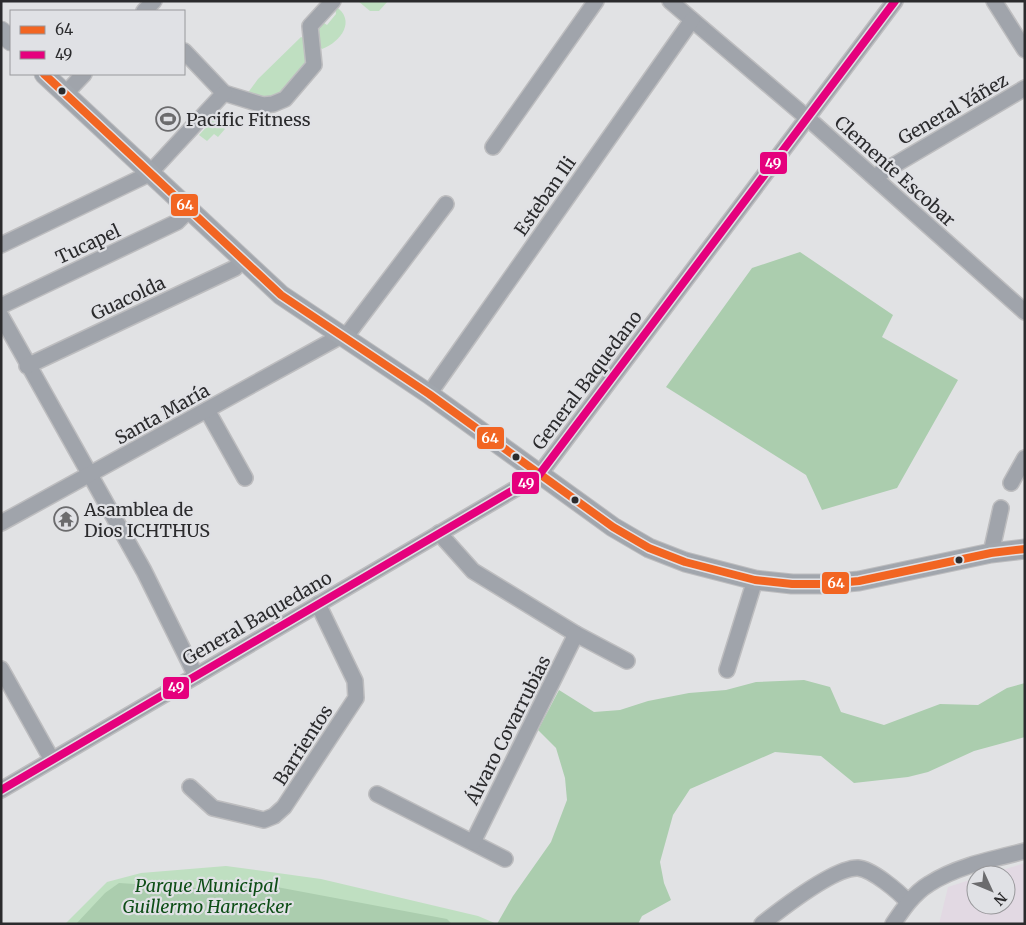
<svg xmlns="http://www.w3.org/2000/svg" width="1026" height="925" viewBox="0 0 1026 925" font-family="Merriweather,serif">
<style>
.medical{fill:#e2d9e3}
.green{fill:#bfdfc1}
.forest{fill:#abcdae}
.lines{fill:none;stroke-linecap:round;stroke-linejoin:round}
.minor-casing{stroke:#bdbdbf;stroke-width:18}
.major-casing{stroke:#bdbdbf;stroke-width:21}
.minor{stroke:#a0a4ab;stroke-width:15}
.major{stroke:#a1a6ad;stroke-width:19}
.bus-1-casing{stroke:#e0e1e5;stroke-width:11}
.bus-2-casing{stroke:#e0e1e5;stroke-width:11}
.bus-1{stroke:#f26522;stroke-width:8}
.bus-2{stroke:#e5007d;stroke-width:8}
.bus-dot{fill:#2b2b2d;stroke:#e0e1e5;stroke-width:2}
.labels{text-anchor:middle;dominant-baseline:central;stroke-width:4.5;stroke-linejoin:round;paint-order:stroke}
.street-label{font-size:18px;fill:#2b2b2d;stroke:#e0e1e5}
.poi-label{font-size:18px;fill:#2b2b2d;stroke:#e0e1e5;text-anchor:start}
.park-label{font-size:18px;font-style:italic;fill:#0e4e17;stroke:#e0e1e5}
.line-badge{stroke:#e0e1e5;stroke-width:2}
.badge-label{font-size:14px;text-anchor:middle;font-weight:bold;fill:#fff}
</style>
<rect width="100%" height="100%" fill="#e1e2e4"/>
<!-- medical -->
<path class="medical" d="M 1025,863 L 1025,924 L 939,924 L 948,887 L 976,878 L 976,905 L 1006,905 L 1006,875 L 986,875 Z"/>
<!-- green -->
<g class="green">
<path d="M 358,1 L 388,1 L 379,11 L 370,11 Z"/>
<path d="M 335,6 C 357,20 341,42 322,49 C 313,39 315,33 321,21 L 327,25 L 336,14 Z"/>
<path d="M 301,37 L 306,39 C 314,73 296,80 272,100 L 247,94 L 258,79 Z"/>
<path d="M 214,119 L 225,129 L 218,137 L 214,134 L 207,141 L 199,135 Z"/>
<path d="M 226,866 L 321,879 L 478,916 L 497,924 L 65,924 L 107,882 L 141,873 Z"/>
</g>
<!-- forest -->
<g class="forest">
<path d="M 800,252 L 893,315 L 882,337 L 958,380 L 897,488 L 822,510 L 806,475 L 666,387 L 752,268 Z"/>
<path d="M 804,680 L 830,687 L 841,712 L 884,725 L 940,704 L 978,705 L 1007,688 L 1025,683 L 1025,737 L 974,751 L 928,772 L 908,777 L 854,783 L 821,756 L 775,752 L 690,789 L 673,815 L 660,862 L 664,883 L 671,900 L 642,916 L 638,924 L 497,924 L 513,896 L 551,842 L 567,800 L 565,778 L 556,748 L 538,730 L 559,690 L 594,712 L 620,710 L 648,701 L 689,693 L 726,690 L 756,682 Z"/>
<path d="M 245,881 L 447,919 L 452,924 L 76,924 L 105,893 L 119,883 L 197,888 Z"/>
</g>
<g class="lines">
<!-- minor casing -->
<g class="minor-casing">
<g id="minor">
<path d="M 670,1 L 812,122 L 1025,312"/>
<path d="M 994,1 L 1025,50"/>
<path d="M 144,11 L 154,1"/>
<path d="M 184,51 L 224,93 L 263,105 L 273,104 L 285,99 L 314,65 L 310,26 L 333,1"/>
<path d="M 65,94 L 84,74"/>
<path d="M 493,147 L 596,1"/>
<path d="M 874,177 L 1025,88"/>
<path d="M 1,245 L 149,174 L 224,93"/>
<path d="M 1,306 L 177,222 L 188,211"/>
<path d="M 1,316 L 144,571 L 196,676"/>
<path d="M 27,366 L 235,268 L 241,260"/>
<path d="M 429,394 L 692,20"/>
<path d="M 207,410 L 245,478"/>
<path d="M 1011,483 L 1025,458"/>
<path d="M 1,523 L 350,331 L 446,204"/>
<path d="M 439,533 L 473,571 L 576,634"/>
<path d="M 991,553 L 1001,508"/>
<path d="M 1,669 L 52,760"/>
<path d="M 727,670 L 755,580"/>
<path d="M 190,787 L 213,808 L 264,820 L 274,816 L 284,807 L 356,698 L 355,681 L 318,604"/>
<path d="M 1,790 L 539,475 L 895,1"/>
<path d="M 377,794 L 505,859"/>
<path d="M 473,842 L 576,634 L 627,661"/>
<path d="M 762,924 C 781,909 835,867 858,868 C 872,869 899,892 908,902"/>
<path d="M 893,924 C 903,909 914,893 929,884 C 957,866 993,859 1025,851"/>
</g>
</g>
<!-- major casing -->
<g class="major-casing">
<g id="major">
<path d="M 1,31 L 11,41"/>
<path d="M 44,74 L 281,295 L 429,394 L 613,527 L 649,548 L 685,562 L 755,580 L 792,584 L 827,584 L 859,581 L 991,553 L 1025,549"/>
</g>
</g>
<!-- minor -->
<use href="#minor" class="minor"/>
<!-- major -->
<use href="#major" class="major"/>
<!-- bus-1 casing -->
<g class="bus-1-casing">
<path id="bus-1" d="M 44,74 L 281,295 L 429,394 L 613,527 L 649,548 L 685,562 L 755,580 L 792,584 L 827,584 L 859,581 L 991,553 L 1025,549"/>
</g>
<!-- bus-2 casing -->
<g class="bus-2-casing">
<path id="bus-2" d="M 1,790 L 539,475 L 895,1"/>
</g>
<!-- bus-1 -->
<use href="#bus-1" class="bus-1"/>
<!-- bus-2 -->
<use href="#bus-2" class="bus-2"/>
</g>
<!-- icons -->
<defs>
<g id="stadium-ring" transform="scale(1.25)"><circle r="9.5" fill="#e0e1e5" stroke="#6b6b6d" stroke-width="1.5"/><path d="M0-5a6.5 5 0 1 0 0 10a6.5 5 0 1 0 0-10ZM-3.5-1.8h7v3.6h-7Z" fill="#6b6b6d"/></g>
<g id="temple-ring" transform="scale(1.25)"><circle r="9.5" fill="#e0e1e5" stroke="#6b6b6d" stroke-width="1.5"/><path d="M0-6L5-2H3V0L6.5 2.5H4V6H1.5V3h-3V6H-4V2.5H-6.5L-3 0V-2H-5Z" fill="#6b6b6d"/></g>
</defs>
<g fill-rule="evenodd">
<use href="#stadium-ring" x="168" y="119"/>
<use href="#temple-ring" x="66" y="519"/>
</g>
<!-- markers -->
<g class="bus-dot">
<circle cx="62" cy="91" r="4.5"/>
<circle cx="516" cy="457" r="4.5"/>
<circle cx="575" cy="500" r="4.5"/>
<circle cx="959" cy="560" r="4.5"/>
</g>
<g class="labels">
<!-- street labels -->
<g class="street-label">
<text transform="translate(953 109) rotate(-30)">General Yáñez</text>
<text transform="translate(895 171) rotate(42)">Clemente Escobar</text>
<text transform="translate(545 196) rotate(-55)">Esteban Ili</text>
<text transform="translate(88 244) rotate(-25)">Tucapel</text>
<text transform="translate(128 298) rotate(-25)">Guacolda</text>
<text transform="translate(587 380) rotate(-53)">General Baquedano</text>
<text transform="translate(162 414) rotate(-29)">Santa María</text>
<text transform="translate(257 618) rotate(-30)">General Baquedano</text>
<text transform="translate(508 730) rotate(-63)">Álvaro Covarrubias</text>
<text transform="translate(303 745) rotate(-57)">Barrientos</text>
</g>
<!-- poi labels -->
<g class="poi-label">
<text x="186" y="119">Pacific Fitness</text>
<text x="84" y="509">Asamblea de<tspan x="84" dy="21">Dios ICHTHUS</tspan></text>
</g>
<!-- park labels -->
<g class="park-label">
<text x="207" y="885">Parque Municipal<tspan x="207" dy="21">Guillermo Harnecker</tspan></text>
</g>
</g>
<g class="line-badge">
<rect x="759" y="151" width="29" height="24" rx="5" fill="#e5007d"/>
<rect x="170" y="193" width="29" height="24" rx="5" fill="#f26522"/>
<rect x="476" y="426" width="29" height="24" rx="5" fill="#f26522"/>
<rect x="511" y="471" width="29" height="24" rx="5" fill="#e5007d"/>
<rect x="821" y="571" width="29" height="24" rx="5" fill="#f26522"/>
<rect x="162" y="676" width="28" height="24" rx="5" fill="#e5007d"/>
</g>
<g class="badge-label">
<text x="773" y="168">49</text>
<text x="185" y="210">64</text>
<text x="490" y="443">64</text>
<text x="526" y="488">49</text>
<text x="836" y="588">64</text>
<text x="176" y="692">49</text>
</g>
<!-- border -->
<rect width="1026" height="925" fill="none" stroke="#2b2b2d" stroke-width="5"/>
<!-- legend -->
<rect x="10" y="10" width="175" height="65" fill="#e0e1e5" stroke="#98989b"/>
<rect x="20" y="26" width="25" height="8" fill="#f26522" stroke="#98989b"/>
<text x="55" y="35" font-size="15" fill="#2b2b2d">64</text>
<rect x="20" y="51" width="25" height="8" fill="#e5007d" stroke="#98989b"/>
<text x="55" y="60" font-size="15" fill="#2b2b2d">49</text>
<!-- north arrow -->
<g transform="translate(991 890) rotate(134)"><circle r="24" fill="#e0e1e5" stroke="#98989b"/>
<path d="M0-4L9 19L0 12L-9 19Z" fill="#6b6b6d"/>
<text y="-8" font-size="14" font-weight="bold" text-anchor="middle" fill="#2b2b2d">N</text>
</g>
</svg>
